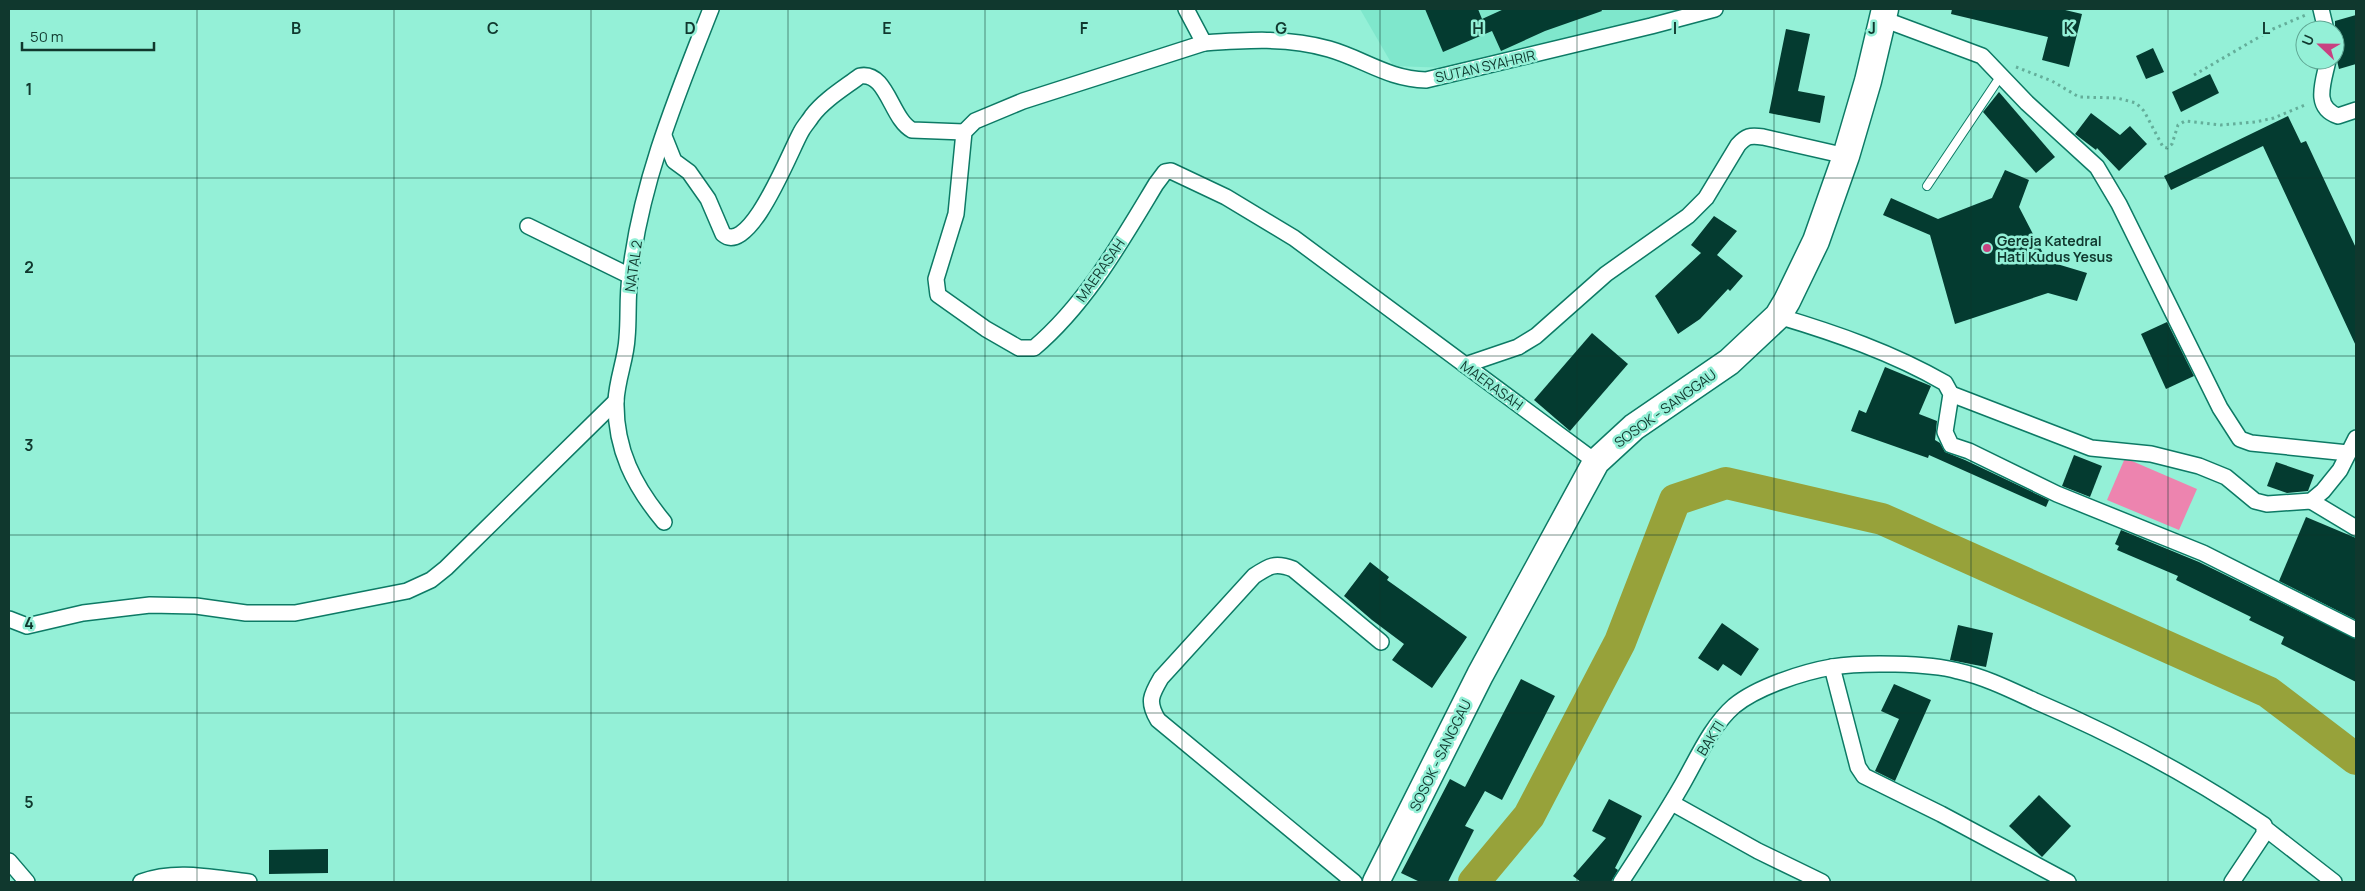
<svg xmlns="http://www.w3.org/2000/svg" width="2365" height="891" viewBox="0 0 2365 891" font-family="Manrope,sans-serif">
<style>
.built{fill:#7fe7cc}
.green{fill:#ed84af}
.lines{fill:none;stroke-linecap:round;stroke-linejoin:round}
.river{stroke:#97a23a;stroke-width:32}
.building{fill:#043b30}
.lane-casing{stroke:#0d7a65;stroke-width:10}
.street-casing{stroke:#0d7a65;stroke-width:18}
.highway-casing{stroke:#0d7a65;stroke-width:29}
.path{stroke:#64ae9a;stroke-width:3;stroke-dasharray:2.5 4;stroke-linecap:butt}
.lane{stroke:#fff;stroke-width:8}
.street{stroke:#fff;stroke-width:15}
.highway{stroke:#fff;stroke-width:26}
.grid{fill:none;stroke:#10382e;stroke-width:1;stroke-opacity:0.55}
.poi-dot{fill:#c84281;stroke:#94f0d7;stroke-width:2}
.labels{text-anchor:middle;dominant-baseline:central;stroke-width:5;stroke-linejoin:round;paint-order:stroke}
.street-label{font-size:14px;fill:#10382e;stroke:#94f0d7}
.poi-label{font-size:14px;font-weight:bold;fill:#10382e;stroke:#94f0d7;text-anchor:start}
.grid-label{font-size:16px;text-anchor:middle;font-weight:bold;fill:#10382e;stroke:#94f0d7;stroke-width:5;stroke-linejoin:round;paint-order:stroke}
</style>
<rect width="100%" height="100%" fill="#94f0d7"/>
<!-- built -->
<path class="built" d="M 1360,9 L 1688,9 L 1449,68 L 1393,66 Z"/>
<!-- green -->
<path class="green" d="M 2125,458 L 2197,489 L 2179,530 L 2107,500 Z"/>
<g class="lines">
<!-- river -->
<path class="river" d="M 1474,882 L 1529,816 L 1620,642 L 1675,500 L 1726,483 L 1882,519 L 2268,692 L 2356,759"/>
</g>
<!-- building -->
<g class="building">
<path d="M 1425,9 L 1478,9 L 1482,19 L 1504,9 L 1601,9 L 1602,11 L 1545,31 L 1501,51 L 1492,31 L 1443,52 Z"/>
<path d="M 1952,9 L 2061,9 L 2082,14 L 2069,67 L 2042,60 L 2048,37 L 1951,14 Z"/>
<path d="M 2356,15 L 2356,64 L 2339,69 L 2335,53 L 2335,21 Z"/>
<path d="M 1786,29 L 1810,34 L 1798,91 L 1825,96 L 1820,123 L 1769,113 Z"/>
<path d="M 2153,48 L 2164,72 L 2146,79 L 2136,56 Z"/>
<path d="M 2210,74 L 2219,93 L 2181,112 L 2172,92 Z"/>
<path d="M 1999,92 L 2055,157 L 2036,173 L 1983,112 Z"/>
<path d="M 2091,113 L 2120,135 L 2130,126 L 2147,144 L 2119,171 L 2097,148 L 2096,150 L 2075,134 Z"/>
<path d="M 2288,116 L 2301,143 L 2306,141 L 2356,248 L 2356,346 L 2263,146 L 2171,190 L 2164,176 Z"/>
<path d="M 2005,170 L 2029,180 L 2019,207 L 2047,261 L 2087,273 L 2077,301 L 2048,293 L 1955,324 L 1930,235 L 1883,215 L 1891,198 L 1938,219 L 1992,198 Z"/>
<path d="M 1714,216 L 1737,231 L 1717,255 L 1743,276 L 1730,291 L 1728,289 L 1700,319 L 1678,334 L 1655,296 L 1701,253 L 1691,245 Z"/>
<path d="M 2167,322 L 2194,376 L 2166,389 L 2141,334 Z"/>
<path d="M 1592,333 L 1628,364 L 1570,431 L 1534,400 Z"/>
<path d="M 1885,367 L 1931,386 L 1919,414 L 1937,421 L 1935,440 L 1940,443 L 1945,452 L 1965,460 L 2049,500 L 2046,507 L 1929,455 L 1928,458 L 1851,431 L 1859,410 L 1866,413 Z"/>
<path d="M 2074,455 L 2102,466 L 2090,497 L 2062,486 Z"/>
<path d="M 2276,462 L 2314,475 L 2308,491 L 2287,493 L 2267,486 Z"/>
<path d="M 2306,517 L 2356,538 L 2356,620 L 2279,581 Z"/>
<path d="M 2121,530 L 2199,562 L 2356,639 L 2356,682 L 2281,644 L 2284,637 L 2249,620 L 2251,617 L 2176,580 L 2178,576 L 2117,550 L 2119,546 L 2115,544 Z"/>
<path d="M 1370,562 L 1389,577 L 1387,580 L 1467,637 L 1432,688 L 1392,660 L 1404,644 L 1372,620 L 1344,596 Z"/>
<path d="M 1722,623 L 1759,649 L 1741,676 L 1723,664 L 1718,671 L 1698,658 Z"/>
<path d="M 1958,625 L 1993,633 L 1986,667 L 1950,660 Z"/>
<path d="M 1521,679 L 1555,696 L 1502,800 L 1485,791 L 1465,826 L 1474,830 L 1448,882 L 1420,882 L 1401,873 L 1450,779 L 1465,787 Z"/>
<path d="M 1894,684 L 1931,700 L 1895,781 L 1875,771 L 1899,719 L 1881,711 Z"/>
<path d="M 2039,795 L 2071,826 L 2042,857 L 2009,826 Z"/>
<path d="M 1609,799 L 1642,816 L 1615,868 L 1618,870 L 1611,882 L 1581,882 L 1573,876 L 1606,838 L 1592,831 Z"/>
<path d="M 328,849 L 328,873 L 269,874 L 269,850 Z"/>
</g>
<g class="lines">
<!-- lane casing -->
<g class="lane-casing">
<path id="lane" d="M 1927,186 L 2000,77"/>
</g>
<!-- street casing -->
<g class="street-casing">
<g id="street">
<path d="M 1186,9 L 1204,43 C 1246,40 1288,37 1329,49 C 1364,59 1388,79 1426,80 L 1651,26 L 1715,9"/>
<path d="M 2321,9 L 2326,30"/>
<path d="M 1883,19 L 1982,56 L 2027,103 L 2097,167 L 2119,204 L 2220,408 L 2240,439 L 2251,443 L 2348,453"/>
<path d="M 1204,43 L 1023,101 L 975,121 L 964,132 L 956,214 L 936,279 L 938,295 L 986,329 L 1019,348 L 1034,348 C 1086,304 1121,242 1156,184 L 1165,172 L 1171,171 L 1226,197 L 1294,238 L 1596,462"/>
<path d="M 2328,60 C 2324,81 2312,107 2338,116 L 2356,110"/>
<path d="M 664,136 L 674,161 L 689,172 L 708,199 L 723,234 C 750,257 791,149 801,132 C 804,126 809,121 812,116 C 824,100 844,88 860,76 C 887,71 891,119 912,130 L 964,132"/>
<path d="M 528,226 L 630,276"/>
<path d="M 1778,316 C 1835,333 1893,353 1945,383 L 1951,394 L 1945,432 L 1951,445 L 1969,451 L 2057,494 L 2203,553 L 2356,630"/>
<path d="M 1465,365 L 1518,347 L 1536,336 L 1606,274 L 1688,216 L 1706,198 L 1738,145 C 1746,136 1750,135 1763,137 L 1846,156"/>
<path d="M 1951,394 L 2091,448 L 2151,454 L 2199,466 L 2226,477 L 2255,501 L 2267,504 L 2311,501 L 2323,491 L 2340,470 L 2356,438"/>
<path d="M 2311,501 L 2356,528"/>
<path d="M 664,522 C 634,486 615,449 616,401 C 617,379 626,359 627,338 C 629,317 627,297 630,277 C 640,184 677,95 711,9"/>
<path d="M 9,619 L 27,626 L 83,613 L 150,605 L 196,606 L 246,613 L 295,613 L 407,591 L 431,580 L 446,568 L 616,401"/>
<path d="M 1832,667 L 1858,767 L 1864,776 L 1941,814 L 2068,882"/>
<path d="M 1672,803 L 1758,851 L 1822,882"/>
<path d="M 2266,829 L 2334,882"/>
<path d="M 9,861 L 27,882"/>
<path d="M 141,882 C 176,869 213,878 249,882"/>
<path d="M 1354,882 L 1158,720 C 1147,702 1151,695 1161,678 L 1254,576 C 1269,566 1275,562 1293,569 L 1381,642"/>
<path d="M 1621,882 C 1642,850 1663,818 1682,785 C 1697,759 1711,726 1734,706 C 1757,687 1803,672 1832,667 C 1862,662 1929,663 1958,671 C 1985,677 2011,690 2035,701 C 2115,735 2193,777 2264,825 L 2264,834 L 2232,882"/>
</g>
</g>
<!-- highway casing -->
<g class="highway-casing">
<path id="highway" d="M 1376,882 L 1480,675 L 1596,462 L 1634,427 L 1729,362 L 1778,316 L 1787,301 L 1816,241 L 1846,156 L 1868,81 L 1885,9"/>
</g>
<!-- path -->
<g class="path">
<path d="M 2016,67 L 2052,81 L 2079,97 L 2117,98 L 2136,103 L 2144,111 L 2163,147 L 2167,148 L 2172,144 L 2178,125 L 2185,121 L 2221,125 L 2255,122 L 2274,118 L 2307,104"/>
<path d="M 2194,75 L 2273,29 L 2308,14"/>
</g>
<!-- lane -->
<use href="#lane" class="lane"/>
<!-- street -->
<use href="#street" class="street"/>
<!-- highway -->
<use href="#highway" class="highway"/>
</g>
<!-- grid -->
<path class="grid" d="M 197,9 L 197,882M 394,9 L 394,882M 591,9 L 591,882M 788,9 L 788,882M 985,9 L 985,882M 1182,9 L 1182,882M 1380,9 L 1380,882M 1577,9 L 1577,882M 1774,9 L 1774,882M 1971,9 L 1971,882M 2168,9 L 2168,882M 9,178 L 2356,178M 9,356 L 2356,356M 9,535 L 2356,535M 9,713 L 2356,713"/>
<!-- markers -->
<circle class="poi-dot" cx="1987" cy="248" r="5"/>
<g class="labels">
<!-- street labels -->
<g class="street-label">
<text transform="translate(1485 66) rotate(-13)">SUTAN SYAHRIR</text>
<text transform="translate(633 266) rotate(-82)">NATAL 2</text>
<text transform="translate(1100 270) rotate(-55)">MAERASAH</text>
<text transform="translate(1492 385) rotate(36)">MAERASAH</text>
<text transform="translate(1665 408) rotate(-36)">SOSOK - SANGGAU</text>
<text transform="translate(1710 738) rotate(-58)">BAKTI</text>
<text transform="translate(1440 755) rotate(-64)">SOSOK - SANGGAU</text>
</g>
<!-- poi labels -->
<g class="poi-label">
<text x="1997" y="240">Gereja Katedral<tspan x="1997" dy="16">Hati Kudus Yesus</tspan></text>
</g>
</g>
<g class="grid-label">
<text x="296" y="34">B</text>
<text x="493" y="34">C</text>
<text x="690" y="34">D</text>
<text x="887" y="34">E</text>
<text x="1084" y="34">F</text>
<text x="1281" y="34">G</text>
<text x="1478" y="34">H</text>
<text x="1675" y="34">I</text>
<text x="1872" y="34">J</text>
<text x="2069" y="34">K</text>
<text x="2266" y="34">L</text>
<text x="29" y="95">1</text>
<text x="29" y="273">2</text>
<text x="29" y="451">3</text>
<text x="29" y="629">4</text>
<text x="29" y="808">5</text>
</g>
<!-- border -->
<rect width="2365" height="891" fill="none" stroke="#10382e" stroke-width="20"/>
<!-- north arrow -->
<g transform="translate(2320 45) rotate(292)"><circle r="24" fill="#94f0d7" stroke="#5fa693"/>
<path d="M0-4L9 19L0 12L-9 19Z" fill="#c84281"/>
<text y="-8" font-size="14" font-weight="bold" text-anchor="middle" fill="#10382e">U</text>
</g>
<!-- scale -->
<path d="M22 42v8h132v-8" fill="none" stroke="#10382e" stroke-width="2.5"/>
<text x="30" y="42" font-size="15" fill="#10382e" stroke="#94f0d7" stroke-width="4" paint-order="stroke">50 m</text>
</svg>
